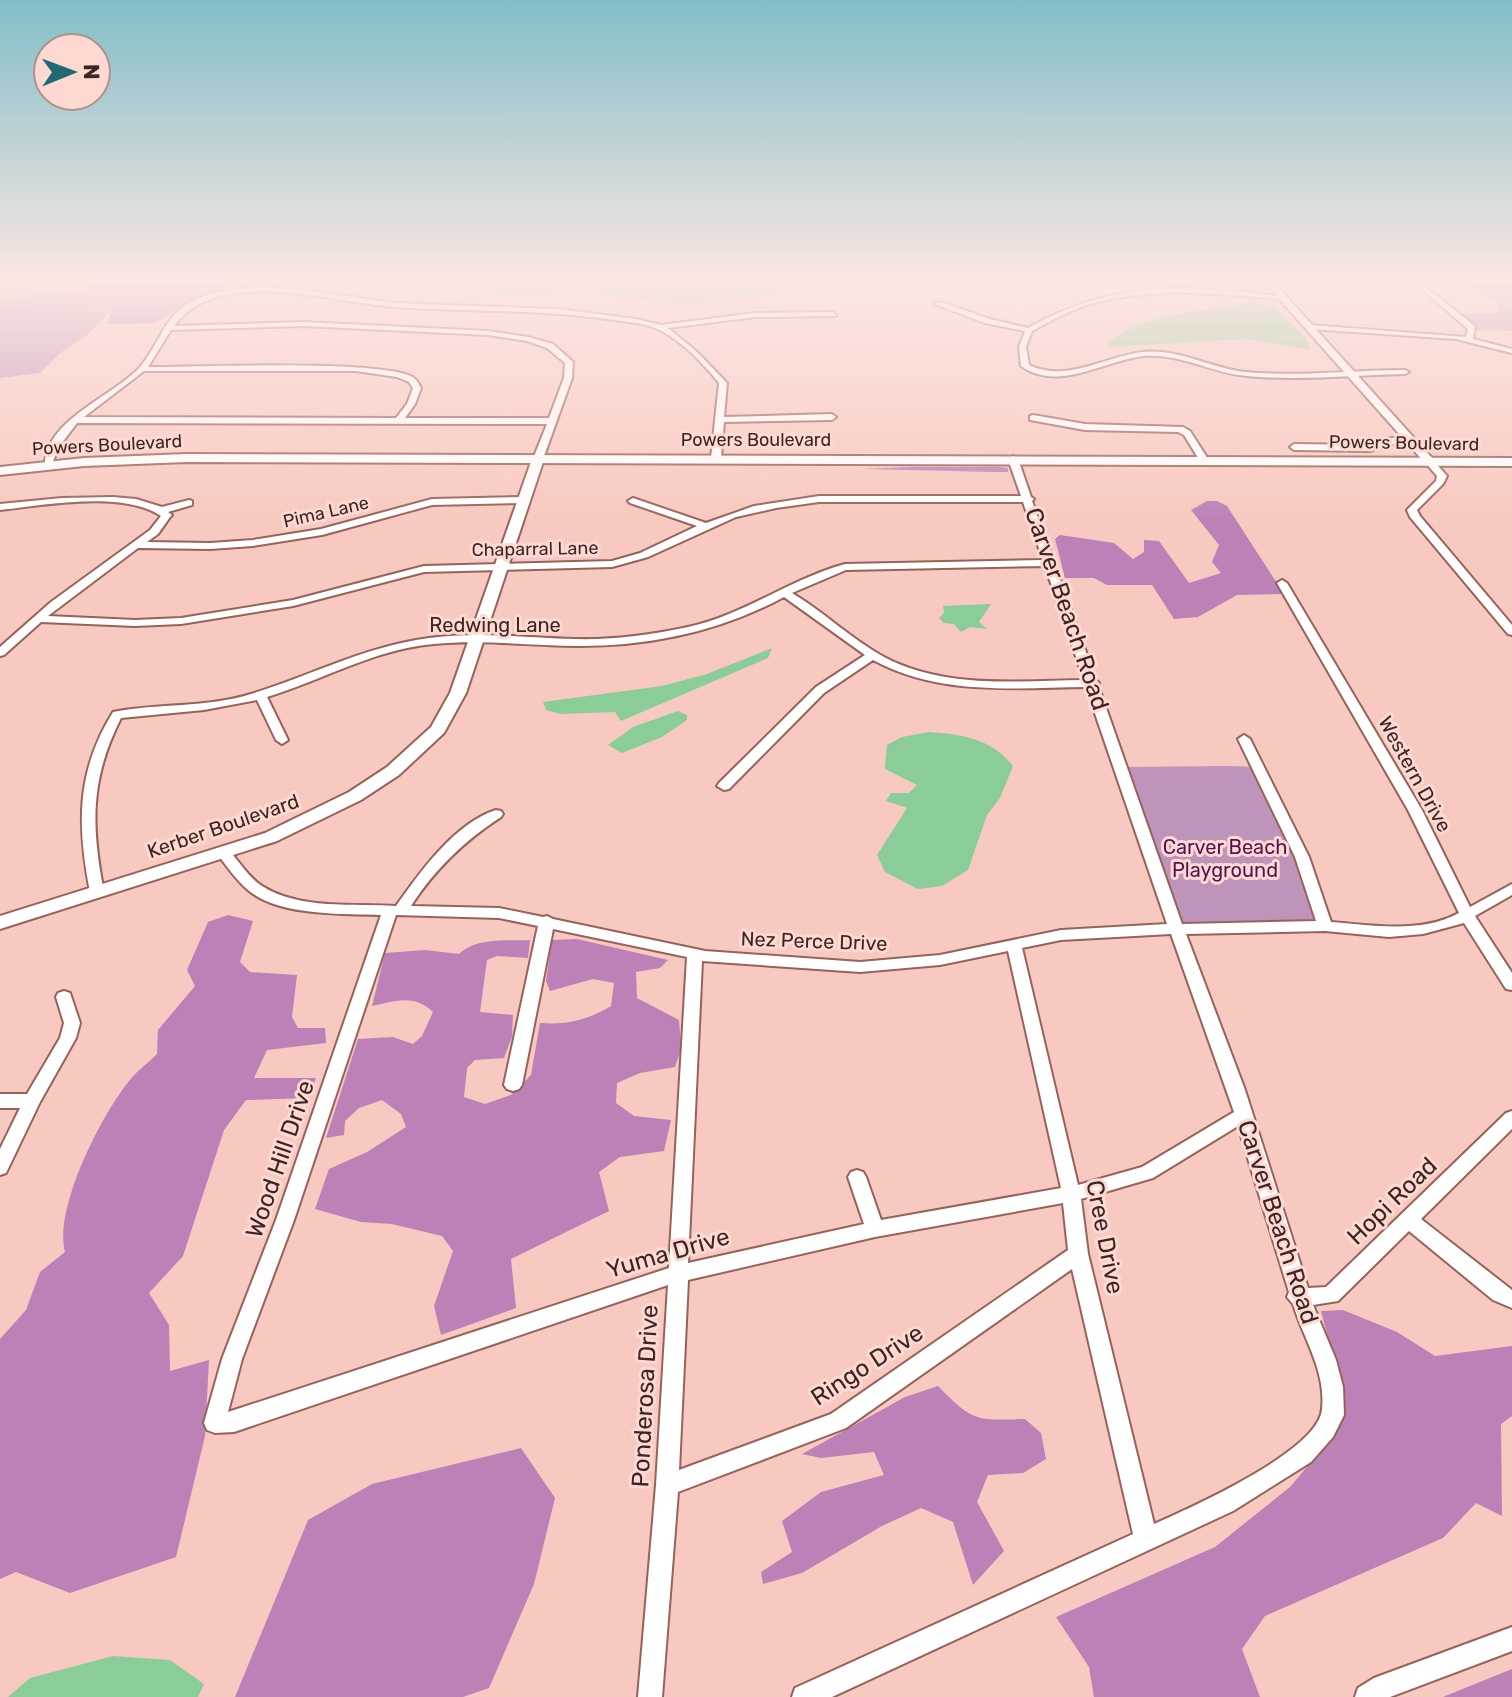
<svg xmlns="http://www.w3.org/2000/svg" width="1512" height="1697" viewBox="0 0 1512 1697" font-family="Rubik,sans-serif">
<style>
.green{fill:#bf94ba}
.forest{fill:#bc81b6}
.water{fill:#8acd98}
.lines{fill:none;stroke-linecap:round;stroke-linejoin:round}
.minor-casing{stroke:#976259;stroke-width:4}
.tertiary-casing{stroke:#976259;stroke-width:4}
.secondary-casing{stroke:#976259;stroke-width:4}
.minor{fill:#fff;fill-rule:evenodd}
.tertiary{fill:#fff;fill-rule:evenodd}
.secondary{fill:#fff;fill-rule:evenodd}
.labels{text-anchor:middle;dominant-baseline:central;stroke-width:6;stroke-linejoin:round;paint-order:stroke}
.far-street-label{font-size:18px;fill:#3c2522;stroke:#fdd9d2}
.street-label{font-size:20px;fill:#3c2522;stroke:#fdd9d2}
.park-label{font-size:20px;fill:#581055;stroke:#fdd9d2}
.near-street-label{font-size:24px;fill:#3c2522;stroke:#fdd9d2}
</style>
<rect width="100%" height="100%" fill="#f8c9c0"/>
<!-- green -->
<g class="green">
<path d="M 1466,285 L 1512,285 L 1512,331 L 1472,330 L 1456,314 L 1494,313 L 1500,309 L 1495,300 Z"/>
<path d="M 114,304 L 112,310 L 87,335 L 60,353 L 40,373 L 0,378 L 0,315 Z"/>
<path d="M 1231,766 L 1257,767 L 1325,926 L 1176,929 L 1122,767 Z"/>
</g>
<!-- forest -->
<g class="forest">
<path d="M 104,285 L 230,285 L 187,303 L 156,323 L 108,324 L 113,304 L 0,315 L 0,300 Z"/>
<path d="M 910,467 L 1000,467 L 1008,468 L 1008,472 L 994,472 L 864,469 Z"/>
<path d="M 1207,501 L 1217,501 L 1227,506 L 1284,594 L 1237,595 L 1198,617 L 1174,619 L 1152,585 L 1107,585 L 1094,578 L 1065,578 L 1055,539 L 1060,535 L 1114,543 L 1133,559 L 1144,552 L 1144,540 L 1159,541 L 1189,583 L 1221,573 L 1212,562 L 1219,545 L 1191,510 Z"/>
<path d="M 228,915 L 253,921 L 240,962 L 250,972 L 297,975 L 292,1017 L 298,1028 L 325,1028 L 326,1043 L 267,1050 L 254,1078 L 316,1078 L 309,1098 L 246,1100 L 224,1130 L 183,1256 L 149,1293 L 169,1325 L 170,1371 L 209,1360 L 205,1436 L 176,1557 L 70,1593 L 16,1572 L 0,1579 L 0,1339 L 26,1310 L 40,1272 L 65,1252 C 54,1209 99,1120 126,1085 C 134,1073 147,1064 157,1054 L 158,1030 L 195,986 L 187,970 L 208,922 Z"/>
<path d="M 577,939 L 668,960 L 660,968 L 636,972 L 637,998 L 679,1020 L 681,1049 L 675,1067 L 640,1073 L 617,1083 L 616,1103 L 634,1116 L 671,1120 L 664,1151 L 620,1157 L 599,1172 L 609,1211 L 511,1259 L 516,1308 L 441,1335 L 434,1306 L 453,1251 L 442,1236 L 392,1224 L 361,1222 L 315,1209 L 329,1169 L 367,1152 L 406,1127 L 401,1114 L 382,1100 L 359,1108 L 345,1121 L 344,1135 L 326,1138 L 358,1039 L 393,1037 L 413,1044 L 422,1036 L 433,1012 C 413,994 397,1001 372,1006 L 385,953 L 425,950 L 459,954 C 477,937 506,941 530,940 L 528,958 L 497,956 L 487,960 L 480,1012 L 513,1015 L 512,1037 L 504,1058 L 475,1060 L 467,1068 L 464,1097 L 485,1104 L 511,1095 L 531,1075 L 540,1023 C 568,1025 587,1020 611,1006 L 614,983 L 593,979 L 550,991 L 546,981 L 552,940 Z"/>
<path d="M 1343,1310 L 1397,1332 L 1435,1356 L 1512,1346 L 1512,1416 L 1501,1424 L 1502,1516 L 1476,1503 L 1443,1538 L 1265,1616 L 1242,1649 L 1260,1697 L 1094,1697 L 1089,1667 L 1056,1617 L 1215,1547 L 1290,1487 L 1338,1430 L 1339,1380 L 1321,1311 Z"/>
<path d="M 938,1386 C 974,1423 976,1420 1025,1419 L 1041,1433 L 1046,1459 L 1023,1473 L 988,1475 L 977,1502 L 1004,1551 L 973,1585 L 953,1522 L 921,1508 L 882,1526 L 802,1573 L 763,1584 L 761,1572 L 792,1552 L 782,1521 L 821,1492 L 884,1475 L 874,1452 L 821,1458 L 802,1454 L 905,1397 Z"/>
<path d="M 521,1448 L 555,1498 L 534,1584 L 489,1688 L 463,1697 L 235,1697 L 308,1520 L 372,1484 Z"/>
<path d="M 1512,1669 L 1512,1697 L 1443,1697 Z"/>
</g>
<!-- water -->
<g class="water">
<path d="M 0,285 L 104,285 L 0,300 Z"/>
<path d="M 384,285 L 800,285 L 791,292 L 685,305 L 592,293 L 507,295 Z"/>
<path d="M 1247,302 L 1273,306 L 1305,337 L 1310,349 L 1244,339 L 1111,347 L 1108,344 C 1149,308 1198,315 1247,302 Z"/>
<path d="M 991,604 L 979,622 L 987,629 L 970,627 L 961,632 L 954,624 L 944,623 L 939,618 L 944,613 L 943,606 Z"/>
<path d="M 772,648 L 768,658 L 621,721 L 615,712 L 560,714 L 546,710 L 543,702 L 662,686 L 707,674 Z"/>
<path d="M 678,711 L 687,715 L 687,720 L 662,737 L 622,753 L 608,745 L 633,727 Z"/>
<path d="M 929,732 C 962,734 992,739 1013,766 L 1000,798 L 987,815 L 968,870 L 942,886 L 918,889 L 885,872 L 877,855 L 907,808 L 886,801 L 891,793 L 909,793 L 917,785 L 885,769 L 887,745 L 902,737 Z"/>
<path d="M 113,1656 L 170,1660 L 204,1684 L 198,1697 L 8,1697 L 30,1678 Z"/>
</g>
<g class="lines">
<!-- minor casing -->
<g class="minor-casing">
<g id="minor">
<path d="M 1420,286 L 1424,286 L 1475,326 L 1473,339 L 1512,349 L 1512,353 L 1456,339 L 1310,329 L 1306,327 L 1310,325 L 1466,337 L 1468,329 L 1420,288 Z"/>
<path d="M 257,287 L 303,290 L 394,303 L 558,309 L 636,319 L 661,325 L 755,313 L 833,312 L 836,316 L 755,317 L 668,328 L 696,351 L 727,383 L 724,417 L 832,414 L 836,417 L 832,420 L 724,422 L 721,458 L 716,461 L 711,458 L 719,383 C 703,363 679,338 655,328 C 640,322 623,322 607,319 C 536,309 465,312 394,307 C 342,303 289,286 237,293 C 212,296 189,306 174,326 L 303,322 L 488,331 L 528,337 L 553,344 L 573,362 L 572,378 L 543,459 L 538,462 L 533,459 L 547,424 L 77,423 L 58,448 L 51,467 L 45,467 C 43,421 112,397 139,368 C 158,347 162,321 186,305 C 207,292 233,289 257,287 ZM 303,326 L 488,335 L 527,341 L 547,348 L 565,363 L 564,378 L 549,418 L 405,418 L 415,404 L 421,388 C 420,386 416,379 414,378 C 388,359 191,367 148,367 L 171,330 ZM 144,371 L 356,371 L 397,377 L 409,382 L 413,388 L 407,404 L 396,418 L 84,417 Z"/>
<path d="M 1182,288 L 1247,292 L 1284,297 L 1281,299 C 1219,294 1155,286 1094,303 C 1072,309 1052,320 1032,331 L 1026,347 L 1029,365 C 1067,383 1103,357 1142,352 C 1178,348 1210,368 1245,372 C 1298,377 1352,370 1405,370 L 1409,372 L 1405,374 C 1352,375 1299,381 1246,376 C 1212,373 1180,353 1144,356 C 1104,360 1060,393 1021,366 L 1019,347 L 1025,331 L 985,323 L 934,304 L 941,302 L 990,319 L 1028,328 C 1080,299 1123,290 1182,288 Z"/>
<path d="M 1033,415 L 1085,424 L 1183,427 L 1190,431 L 1208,459 L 1200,461 L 1184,435 L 1178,432 L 1085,430 L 1030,420 L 1030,416 Z"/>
<path d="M 1388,438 L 1411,438 L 1415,441 L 1411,444 L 1389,444 L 1370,451 L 1294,450 L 1290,447 L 1294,444 L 1369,445 Z"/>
<path d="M 1013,456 L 1018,459 L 1031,497 L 1034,499 L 1032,501 L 1096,680 L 1099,683 L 1098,685 L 1182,924 L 1316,921 L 1295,857 L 1238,739 L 1244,735 L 1250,739 L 1309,857 L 1331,922 C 1371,925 1421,934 1459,913 L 1408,810 L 1277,583 L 1282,580 L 1287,583 L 1422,810 L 1470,907 L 1512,884 L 1512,895 L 1475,916 L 1512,973 L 1512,990 L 1506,989 L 1464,923 L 1423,934 L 1389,937 L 1325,931 L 1186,934 L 1245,1090 L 1308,1288 L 1326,1287 L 1506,1113 L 1512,1111 L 1512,1129 L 1421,1219 L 1512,1290 L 1512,1308 L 1493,1300 L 1409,1231 L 1338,1301 L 1313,1305 L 1336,1360 L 1343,1387 L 1344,1415 L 1333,1437 L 1311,1462 L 1233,1511 L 832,1697 L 792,1697 L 795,1688 L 1133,1534 L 1072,1269 L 846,1428 L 678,1492 L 662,1697 L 638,1697 L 656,1485 L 668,1285 L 234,1432 L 215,1433 L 207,1430 L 204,1423 L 222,1359 L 276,1220 L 381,915 C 343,914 278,916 248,890 C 236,880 225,864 216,852 L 223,848 L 228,849 C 238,860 249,878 262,886 C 300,910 353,903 396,906 C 420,872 455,823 496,810 L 501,811 L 503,814 L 501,817 C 464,841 435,869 411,906 L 499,908 L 543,917 L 547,916 L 553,919 L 705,951 L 860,962 L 940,955 L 1061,930 L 1167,924 L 1086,687 C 1014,688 939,696 873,660 L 824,693 L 729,789 L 724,790 L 717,786 L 719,783 L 816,687 L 865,655 L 784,597 C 721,631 651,646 580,646 C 531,646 483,639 434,644 C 375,649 323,680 267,697 L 288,740 L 282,744 L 276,740 L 257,700 L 204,710 L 121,718 C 90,779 91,826 104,892 L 97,897 L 90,892 C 77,825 76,772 113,712 C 158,703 206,708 251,694 C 310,676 366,646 429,638 C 477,631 526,638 574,639 C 613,640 651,635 688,627 C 744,615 790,579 845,564 L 1043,560 L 1023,502 L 819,502 L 776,508 L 736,517 L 648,557 L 612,567 L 424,572 L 293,606 L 181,624 L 135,626 L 41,622 L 4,655 L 0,656 L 0,647 L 51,602 L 150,530 L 161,516 C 123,490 45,505 0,510 L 0,504 L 62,498 L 113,497 L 136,499 L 162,507 L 189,500 L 192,501 L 192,505 L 168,512 L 172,515 L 170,517 L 158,534 L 147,542 L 210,543 L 253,540 L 321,529 L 432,499 L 524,497 L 529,500 L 524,503 L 432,505 L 322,535 L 253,546 L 210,549 L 138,548 L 48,616 L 135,620 L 181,618 L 293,600 L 424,566 L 612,561 L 640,553 L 697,526 L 630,503 L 628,501 L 633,498 L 706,523 L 754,506 L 819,496 L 1021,496 L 1008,459 ZM 1045,566 L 1084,680 C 1017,681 945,689 884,657 C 851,639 824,612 792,593 L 846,570 ZM 396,915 L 499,918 L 538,926 L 504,1085 L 507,1089 L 513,1091 L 519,1089 L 522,1085 L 553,929 L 687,957 L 669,1268 L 228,1412 L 242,1359 L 294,1220 ZM 1171,934 L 1234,1112 L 1142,1167 L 1078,1185 L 1022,948 L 1061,940 ZM 1008,951 L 1061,1188 L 881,1220 L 866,1177 L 863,1172 L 857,1170 L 851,1172 L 848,1177 L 864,1224 L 688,1263 L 702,961 L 860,972 L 940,965 ZM 1238,1126 L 1289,1292 L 1287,1297 L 1293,1304 C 1304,1340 1326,1371 1322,1409 C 1319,1451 1190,1508 1154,1524 L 1088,1254 L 1081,1199 L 1153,1178 ZM 1063,1203 L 1068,1250 L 831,1414 L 679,1470 L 688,1280 L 875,1237 Z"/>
<path d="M 1426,459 L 1432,459 L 1447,476 L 1443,484 L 1417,510 L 1420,516 L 1512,625 L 1512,635 L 1508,634 L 1410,517 L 1407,510 L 1436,481 L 1437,476 L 1424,461 Z"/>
<path d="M 64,991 L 70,993 L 80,1023 L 76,1038 L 40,1102 L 6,1173 L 0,1175 L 0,1149 L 20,1108 L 0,1108 L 0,1094 L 27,1094 L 60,1038 L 64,1023 L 56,997 L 58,993 Z"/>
<path d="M 1512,1627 L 1512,1651 L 1390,1697 L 1355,1697 L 1358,1688 L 1374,1678 Z"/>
</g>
</g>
<!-- tertiary casing -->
<g class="tertiary-casing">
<g id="tertiary">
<path d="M 1267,285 L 1276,285 L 1433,459 L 1433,463 L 1425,463 Z"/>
<path d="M 538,456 L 544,459 L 466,693 L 444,733 L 399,775 L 361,800 L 277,841 L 0,929 L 0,916 L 265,833 L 349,792 L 387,767 L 431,727 L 450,693 L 532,459 Z"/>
</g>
</g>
<!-- secondary casing -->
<g class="secondary-casing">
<path id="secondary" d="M 187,454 L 1512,458 L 1512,466 L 187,462 L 84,466 L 0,475 L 0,467 L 84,458 Z"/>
</g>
<!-- minor -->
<use href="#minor" class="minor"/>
<!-- tertiary -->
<use href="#tertiary" class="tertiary"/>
<!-- secondary -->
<use href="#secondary" class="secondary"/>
</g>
<!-- sky -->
<linearGradient id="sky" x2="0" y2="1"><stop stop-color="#82bec8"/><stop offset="0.54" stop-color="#fce7e3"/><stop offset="1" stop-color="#fce7e3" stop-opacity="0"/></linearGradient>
<rect width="1512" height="523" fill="url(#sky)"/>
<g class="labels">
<!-- far-street labels -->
<g class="far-street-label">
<text x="756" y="440">Powers Boulevard</text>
<text transform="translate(1404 443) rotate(1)">Powers Boulevard</text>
<text transform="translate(107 445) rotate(-3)">Powers Boulevard</text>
<text transform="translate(326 512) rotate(-13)">Pima Lane</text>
<text transform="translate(535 549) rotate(-1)">Chaparral Lane</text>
</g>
<!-- street labels -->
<g class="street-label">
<text x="495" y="625">Redwing Lane</text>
<text transform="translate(1415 774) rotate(61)">Western Drive</text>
<text transform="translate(223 826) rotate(-19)">Kerber Boulevard</text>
<text transform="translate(814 941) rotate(2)">Nez Perce Drive</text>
</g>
<!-- park labels -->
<g class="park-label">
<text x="1225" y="847">Carver Beach<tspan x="1225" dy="23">Playground</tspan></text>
</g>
<!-- near-street labels -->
<g class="near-street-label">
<text transform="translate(1067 609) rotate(71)">Carver Beach Road</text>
<text transform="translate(280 1159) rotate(-71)">Wood Hill Drive</text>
<text transform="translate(1392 1201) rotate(-44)">Hopi Road</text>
<text transform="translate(1278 1222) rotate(72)">Carver Beach Road</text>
<text transform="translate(1105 1237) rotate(79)">Cree Drive</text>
<text transform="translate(668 1253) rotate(-16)">Yuma Drive</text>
<text transform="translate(867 1365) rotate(-33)">Ringo Drive</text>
<text transform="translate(645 1396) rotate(-87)">Ponderosa Drive</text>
</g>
</g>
<!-- north arrow -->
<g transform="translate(72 72) rotate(89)"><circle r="38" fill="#fdd9d2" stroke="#b0918c" stroke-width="2"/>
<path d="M0-6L14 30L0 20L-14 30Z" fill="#206975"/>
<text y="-12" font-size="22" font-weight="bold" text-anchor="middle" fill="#3c2522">N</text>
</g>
</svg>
